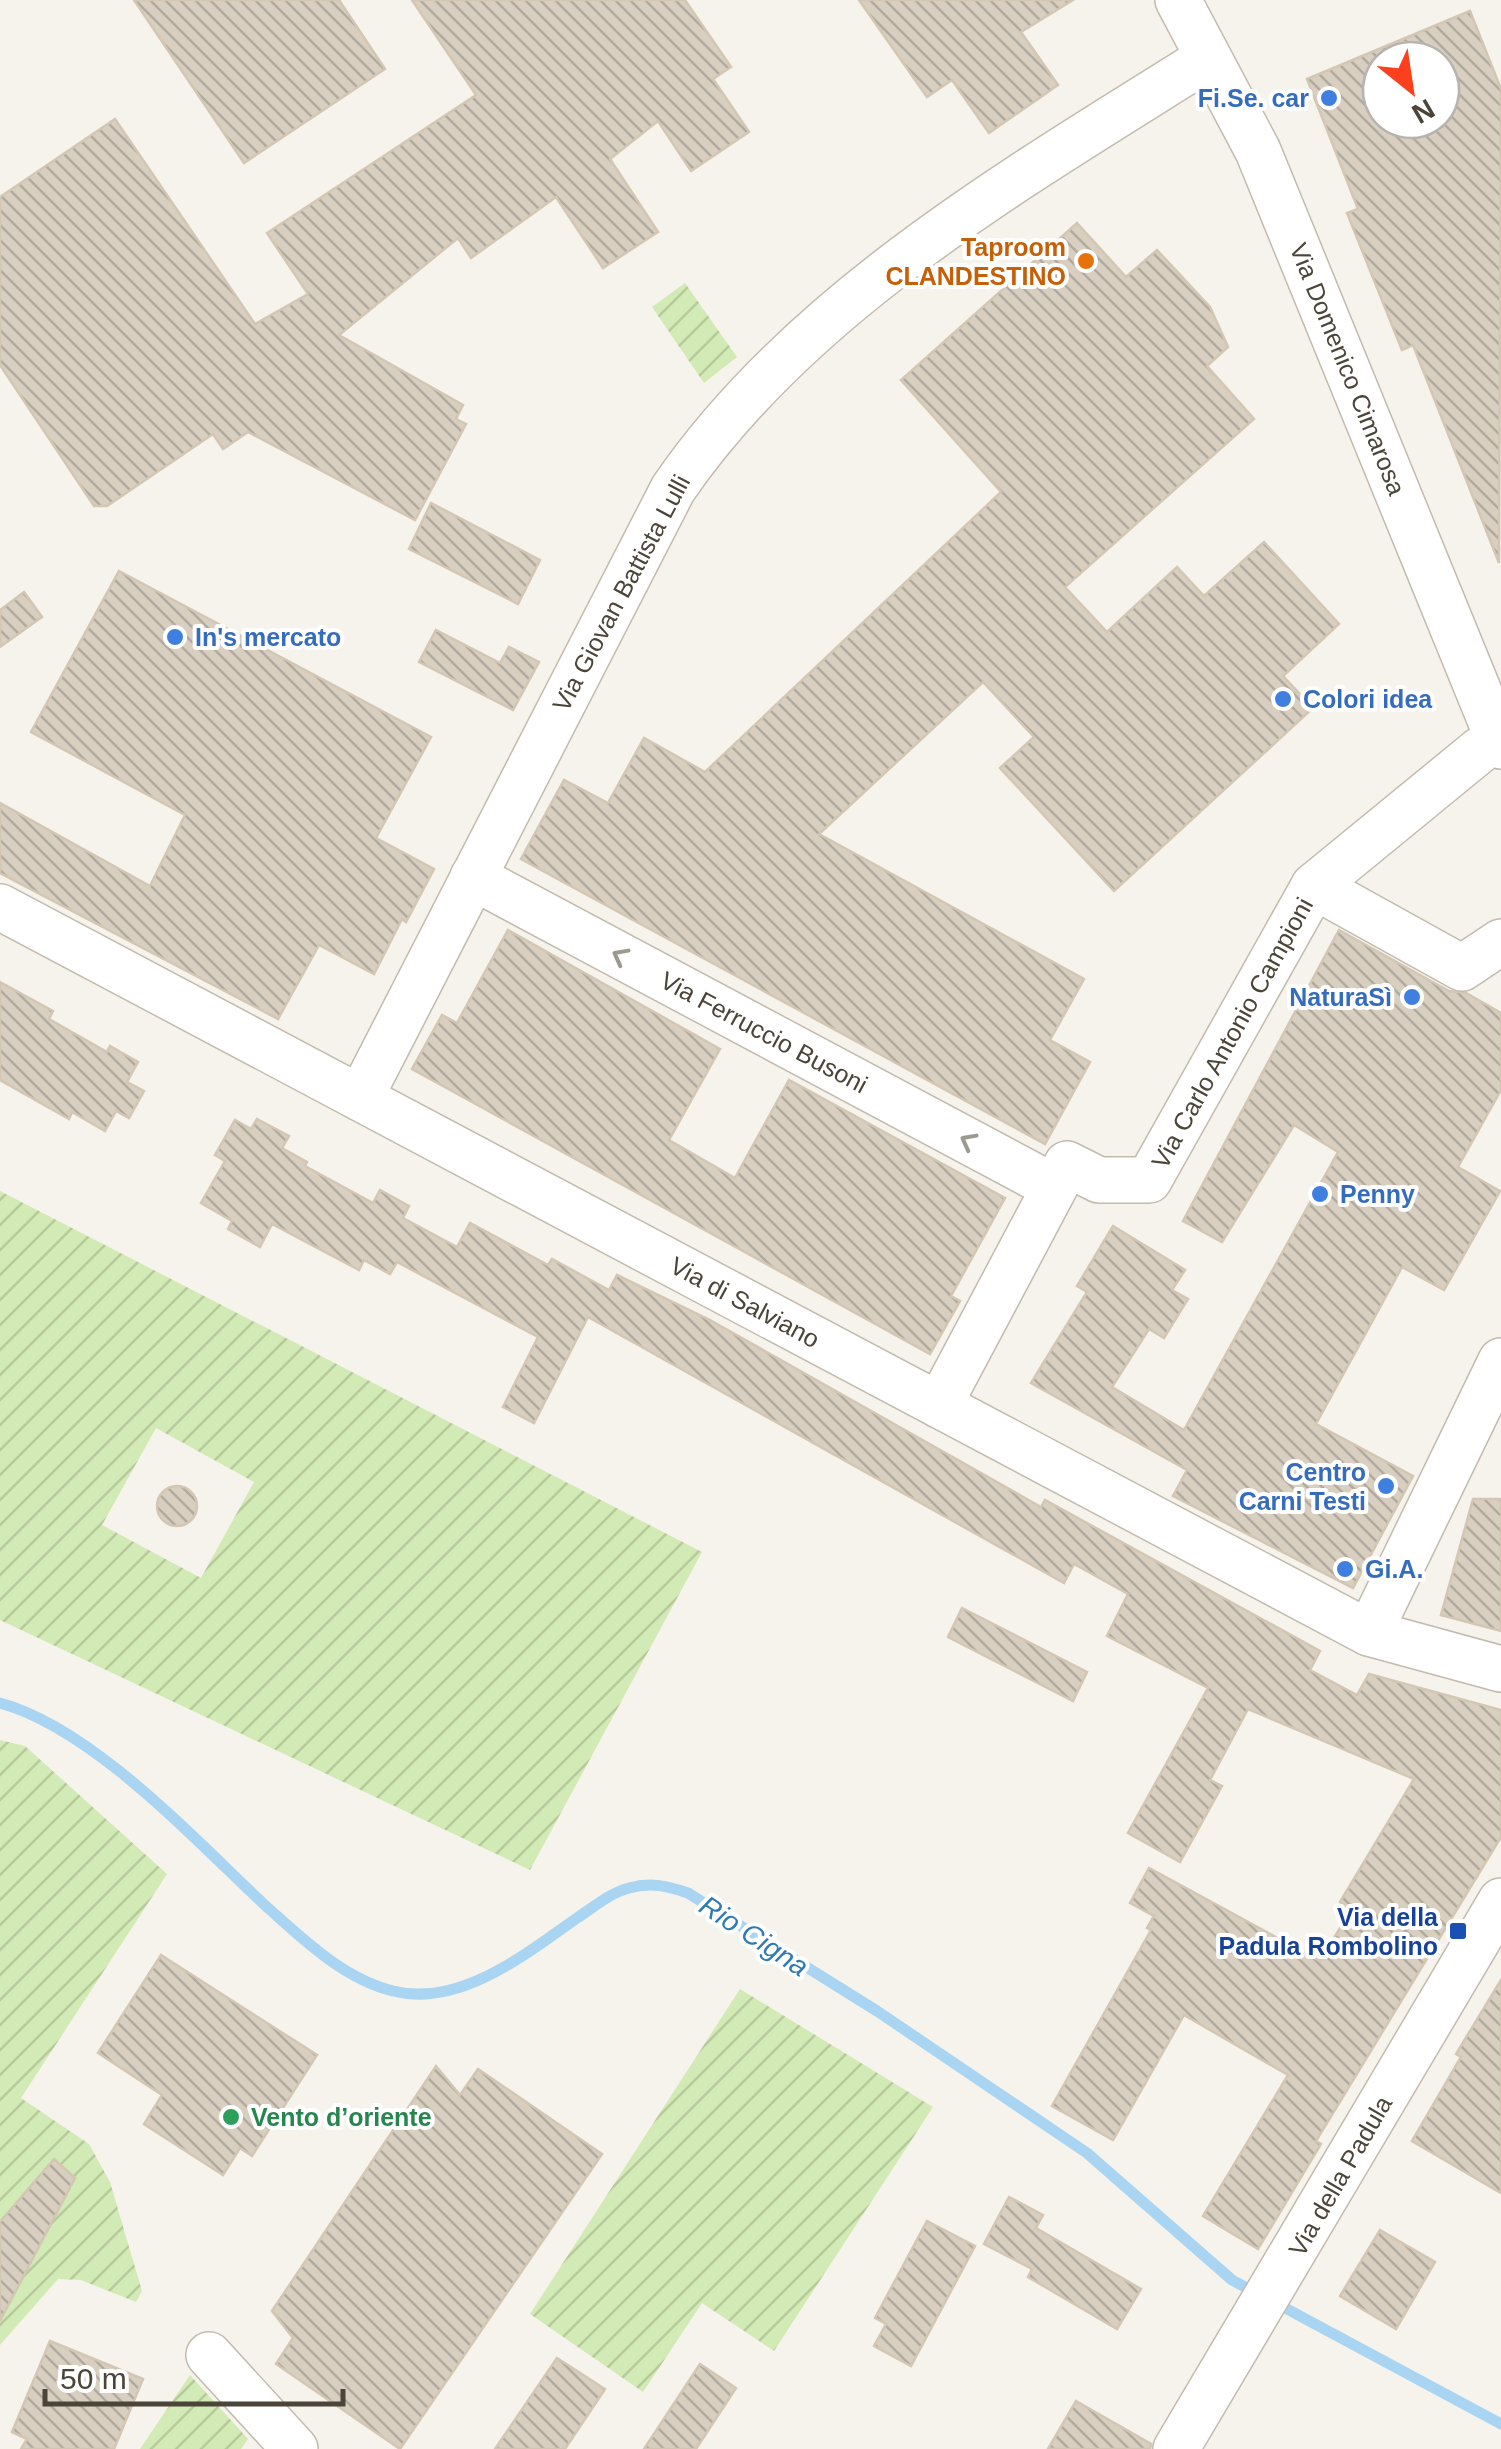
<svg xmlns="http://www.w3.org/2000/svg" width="1501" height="2449" viewBox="0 0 1501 2449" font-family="Helvetica,sans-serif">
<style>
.garden{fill:url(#garden-furrows);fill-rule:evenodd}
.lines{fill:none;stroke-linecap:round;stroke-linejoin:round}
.stream{stroke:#a9d4f2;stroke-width:11}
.building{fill:url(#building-back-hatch);stroke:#d3c7b4;stroke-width:2.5;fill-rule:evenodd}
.minor-casing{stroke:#c2bbae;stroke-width:48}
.minor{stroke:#fff;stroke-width:45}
.oneway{stroke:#9c9892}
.shop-dot{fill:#3f7fe0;stroke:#fff;stroke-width:4}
.food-dot{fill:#e8710a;stroke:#fff;stroke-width:4}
.transit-dot{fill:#1a4fb4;stroke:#fff;stroke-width:4}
.leisure-dot{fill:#2e9e5b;stroke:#fff;stroke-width:4}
.labels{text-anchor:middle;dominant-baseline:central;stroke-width:8;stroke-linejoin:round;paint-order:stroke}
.shop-label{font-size:25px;font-weight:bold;fill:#366cbe;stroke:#fff;text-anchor:start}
.food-label{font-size:25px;font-weight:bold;fill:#c56008;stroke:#fff;text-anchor:end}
.street-label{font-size:25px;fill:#4b4439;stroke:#fff}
.transit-label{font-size:25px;font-weight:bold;fill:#164399;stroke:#fff;text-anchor:end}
.leisure-label{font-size:25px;font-weight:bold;fill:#27864d;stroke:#fff;text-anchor:start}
.water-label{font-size:28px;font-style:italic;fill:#2e7ab2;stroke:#fff}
</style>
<defs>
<pattern id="garden-furrows" width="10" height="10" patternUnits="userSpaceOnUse" patternTransform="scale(2.5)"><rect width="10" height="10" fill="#d2eab5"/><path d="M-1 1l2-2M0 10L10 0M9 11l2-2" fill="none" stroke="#b6ca9c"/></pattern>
<pattern id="building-back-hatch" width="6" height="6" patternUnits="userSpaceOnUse" patternTransform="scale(2.5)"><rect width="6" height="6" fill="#d8cfc1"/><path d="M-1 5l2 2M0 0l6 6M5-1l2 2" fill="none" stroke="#b1aa9e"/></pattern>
</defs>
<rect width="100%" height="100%" fill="#f6f3ec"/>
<!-- garden -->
<g class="garden">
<path d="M 685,283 L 737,357 L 704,383 L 652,307 Z"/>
<path d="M 0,1191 L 702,1552 L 530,1870 L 0,1620 ZM 156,1428 L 254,1482 L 201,1578 L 102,1525 Z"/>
<path d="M 0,1740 L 25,1746 L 167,1874 L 21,2098 L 89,2144 L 110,2182 L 142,2291 L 136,2302 L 81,2280 L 58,2279 L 0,2345 Z"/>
<path d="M 740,1989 L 933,2107 L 774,2351 L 702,2303 L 643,2392 L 530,2314 Z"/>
<path d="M 190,2375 L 248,2439 L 241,2449 L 140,2449 Z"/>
</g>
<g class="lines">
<!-- stream -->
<g class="stream">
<path d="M 0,1703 C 93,1728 197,1842 268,1908 C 304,1940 344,1979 393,1991 C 460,2008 527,1953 577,1918 C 594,1907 610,1893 629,1888 C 651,1882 668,1886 688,1893 L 877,2011 L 1087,2153 L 1232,2280 L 1258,2294"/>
<path d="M 1274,2302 L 1501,2424"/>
</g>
</g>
<!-- building -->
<g class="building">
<path d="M 134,0 L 339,0 L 385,69 L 244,163 Z"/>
<path d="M 412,0 L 685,0 L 731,67 L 713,79 L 749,132 L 691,171 L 658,121 L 610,159 L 658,232 L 603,268 L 556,197 L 471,258 L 458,238 L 339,335 L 463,405 L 456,419 L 466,424 L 415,520 L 248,432 L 223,449 L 213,434 L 107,506 L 94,506 L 0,365 L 0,197 L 115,119 L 255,324 L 308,294 L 267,233 L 476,95 Z"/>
<path d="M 859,0 L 1073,0 L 1021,32 L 1058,85 L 989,133 L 952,80 L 927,97 Z"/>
<path d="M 1470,11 L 1501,89 L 1499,563 L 1413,345 L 1402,350 L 1347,213 L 1358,209 L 1307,79 ZM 1381,60 L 1441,60 L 1441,120 L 1381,120 Z"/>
<path d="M 1077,223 L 1126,277 L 1157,250 L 1210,307 L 1228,347 L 1207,366 L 1254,419 L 1065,587 L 1107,632 L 1177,567 L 1204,596 L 1264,542 L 1339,624 L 1283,676 L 1313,708 L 1114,891 L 1000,768 L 1034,737 L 983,682 L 819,834 L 1084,979 L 1050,1040 L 1090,1062 L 1045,1144 L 521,859 L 564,780 L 608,803 L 644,738 L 705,772 L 1001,492 L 901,380 Z"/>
<path d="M 431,503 L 540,560 L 518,604 L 409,549 Z"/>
<path d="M 119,571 L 431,737 L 376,838 L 434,869 L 406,922 L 402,919 L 374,974 L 319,945 L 278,1019 L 0,873 L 0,803 L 150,886 L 185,815 L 31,732 Z"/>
<path d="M 24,592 L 42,617 L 0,647 L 0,610 Z"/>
<path d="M 436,630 L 500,663 L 509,647 L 539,662 L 513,710 L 419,662 Z"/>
<path d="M 508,930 L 720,1049 L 669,1140 L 735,1178 L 789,1080 L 1005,1198 L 951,1296 L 960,1301 L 930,1354 L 412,1069 L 442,1015 L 457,1023 Z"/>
<path d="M 1339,930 L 1449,991 L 1466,993 L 1501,1013 L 1501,1090 L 1458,1167 L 1500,1191 L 1444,1290 L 1402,1267 L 1316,1424 L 1413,1476 L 1353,1588 L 1173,1496 L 1187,1470 L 1031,1383 L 1087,1292 L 1077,1286 L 1113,1226 L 1185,1270 L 1172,1290 L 1188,1299 L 1164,1338 L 1149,1329 L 1112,1387 L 1184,1430 L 1338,1152 L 1294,1125 L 1222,1242 L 1183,1221 Z"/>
<path d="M 0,982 L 53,1011 L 49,1019 L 107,1052 L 110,1046 L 138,1062 L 127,1082 L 144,1091 L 129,1118 L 116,1111 L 105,1131 L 72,1112 L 69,1119 L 0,1080 Z"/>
<path d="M 257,1119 L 289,1136 L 282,1148 L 307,1162 L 305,1166 L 373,1203 L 380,1190 L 409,1206 L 403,1218 L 457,1247 L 470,1223 L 548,1265 L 552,1259 L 609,1290 L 617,1275 L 710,1320 L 1041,1507 L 1045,1500 L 1320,1651 L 1310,1670 L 1357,1695 L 1369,1674 L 1501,1710 L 1501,1837 L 1316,2141 L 1321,2144 L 1258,2249 L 1203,2216 L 1288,2075 L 1184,2015 L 1113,2140 L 1052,2106 L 1151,1930 L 1147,1928 L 1154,1916 L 1130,1903 L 1149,1868 L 1320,1961 L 1351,1910 L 1340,1902 L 1414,1779 L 1248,1709 L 1210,1780 L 1222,1786 L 1180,1862 L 1128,1833 L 1208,1688 L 1107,1636 L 1128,1594 L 1074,1564 L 1064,1583 L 588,1317 L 534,1423 L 503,1407 L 538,1337 L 397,1262 L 390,1274 L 364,1260 L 359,1270 L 272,1224 L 260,1247 L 228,1229 L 232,1221 L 201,1203 L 225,1161 L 215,1155 L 235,1120 L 251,1129 Z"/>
<circle cx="177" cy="1506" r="20"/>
<path d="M 1473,1499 L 1501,1499 L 1501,1631 L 1441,1615 Z"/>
<path d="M 962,1608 L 1087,1672 L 1073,1701 L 948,1637 Z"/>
<path d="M 161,1955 L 317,2055 L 252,2156 L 240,2148 L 223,2175 L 144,2124 L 162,2095 L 98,2053 Z"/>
<path d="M 1501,1980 L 1501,2193 L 1412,2141 L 1461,2057 L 1456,2054 Z"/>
<path d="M 436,2066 L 460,2095 L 478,2069 L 602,2154 L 400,2449 L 276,2364 L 293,2338 L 272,2311 Z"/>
<path d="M 54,2159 L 75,2178 L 0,2321 L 0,2222 Z"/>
<path d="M 1009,2197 L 1043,2215 L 1036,2228 L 1141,2289 L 1117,2329 L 1028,2277 L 1032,2269 L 984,2244 Z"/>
<path d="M 927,2221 L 975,2246 L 911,2366 L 874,2346 L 886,2324 L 875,2318 Z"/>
<path d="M 1380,2230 L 1435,2262 L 1396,2329 L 1340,2296 Z"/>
<path d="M 50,2341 L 143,2379 L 114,2449 L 21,2449 L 27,2439 L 12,2432 Z"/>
<path d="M 557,2358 L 605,2389 L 565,2449 L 495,2449 Z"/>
<path d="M 700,2364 L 736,2388 L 696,2449 L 644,2449 Z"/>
<path d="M 1076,2401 L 1151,2444 L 1150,2449 L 1048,2449 Z"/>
</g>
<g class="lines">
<!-- minor casing -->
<g class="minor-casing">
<g id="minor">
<path d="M 1178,0 L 1258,151 L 1501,746"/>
<path d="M 473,877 L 1054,1187"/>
<path d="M 1314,886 L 1462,968 L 1501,942"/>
<path d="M 0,907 L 1369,1633 L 1501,1669"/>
<path d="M 360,1098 L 673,489 C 801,302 1019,177 1208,58"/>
<path d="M 939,1405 L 1067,1164 L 1099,1180 L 1149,1180 L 1314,886 L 1480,750"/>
<path d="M 1369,1633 L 1501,1361"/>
<path d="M 209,2355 L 295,2449"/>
<path d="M 1176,2449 L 1501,1901"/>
</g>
</g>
<!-- minor -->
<use href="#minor" class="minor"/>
</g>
<!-- one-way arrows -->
<defs><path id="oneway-chevron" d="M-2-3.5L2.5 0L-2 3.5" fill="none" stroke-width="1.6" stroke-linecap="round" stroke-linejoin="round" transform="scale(2.5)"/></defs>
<g class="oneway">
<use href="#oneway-chevron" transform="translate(620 956) rotate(-152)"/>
<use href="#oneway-chevron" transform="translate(968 1141) rotate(-152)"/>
</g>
<!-- markers -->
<g class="shop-dot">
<circle cx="1329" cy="98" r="10"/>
<circle cx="175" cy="637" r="10"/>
<circle cx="1283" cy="699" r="10"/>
<circle cx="1412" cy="997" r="10"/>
<circle cx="1320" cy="1194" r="10"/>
<circle cx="1386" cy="1486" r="10"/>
<circle cx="1345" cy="1569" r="10"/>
</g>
<circle class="food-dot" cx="1086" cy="261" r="10"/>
<rect class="transit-dot" x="1448" y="1921" width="20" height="20" rx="5"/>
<circle class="leisure-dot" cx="231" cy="2117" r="10"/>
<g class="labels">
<!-- shop labels -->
<g class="shop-label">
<text x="1309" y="98" text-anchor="end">Fi.Se. car</text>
<text x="195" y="637">In's mercato</text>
<text x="1303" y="699">Colori idea</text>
<text x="1392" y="997" text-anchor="end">NaturaSì</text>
<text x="1340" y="1194">Penny</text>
<text x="1366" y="1472" text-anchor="end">Centro<tspan x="1366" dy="29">Carni Testi</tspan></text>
<text x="1365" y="1569">Gi.A.</text>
</g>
<!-- food labels -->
<g class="food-label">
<text x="1066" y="247">Taproom<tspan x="1066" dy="29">CLANDESTINO</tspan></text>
</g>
<!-- street labels -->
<g class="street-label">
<text transform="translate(1348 369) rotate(68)">Via Domenico Cimarosa</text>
<text transform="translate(621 593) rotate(-62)">Via Giovan Battista Lulli</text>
<text transform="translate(764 1032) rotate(28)">Via Ferruccio Busoni</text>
<text transform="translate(1232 1033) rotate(-61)">Via Carlo Antonio Campioni</text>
<text transform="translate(745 1302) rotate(28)">Via di Salviano</text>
<text transform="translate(1340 2176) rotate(-60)">Via della Padula</text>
</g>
<!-- transit labels -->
<g class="transit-label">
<text x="1438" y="1917">Via della<tspan x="1438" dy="29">Padula Rombolino</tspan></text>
</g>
<!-- leisure labels -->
<g class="leisure-label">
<text x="251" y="2117">Vento d’oriente</text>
</g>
<!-- water labels -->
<g class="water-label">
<text transform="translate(754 1936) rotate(33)">Rio Cigna</text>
</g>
</g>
<!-- north arrow -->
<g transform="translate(1411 90) rotate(150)"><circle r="48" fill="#ffffff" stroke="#b7b4b0" stroke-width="2.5"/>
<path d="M0-8L18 38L0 25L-18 38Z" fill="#fc3f1d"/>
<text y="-15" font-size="28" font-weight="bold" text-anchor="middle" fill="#4b4439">N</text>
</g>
<!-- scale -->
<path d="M45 2389v15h298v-15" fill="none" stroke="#4b4439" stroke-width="5"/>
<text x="60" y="2389" font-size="30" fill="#4b4439" stroke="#ffffff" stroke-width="8" paint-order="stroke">50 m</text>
</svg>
